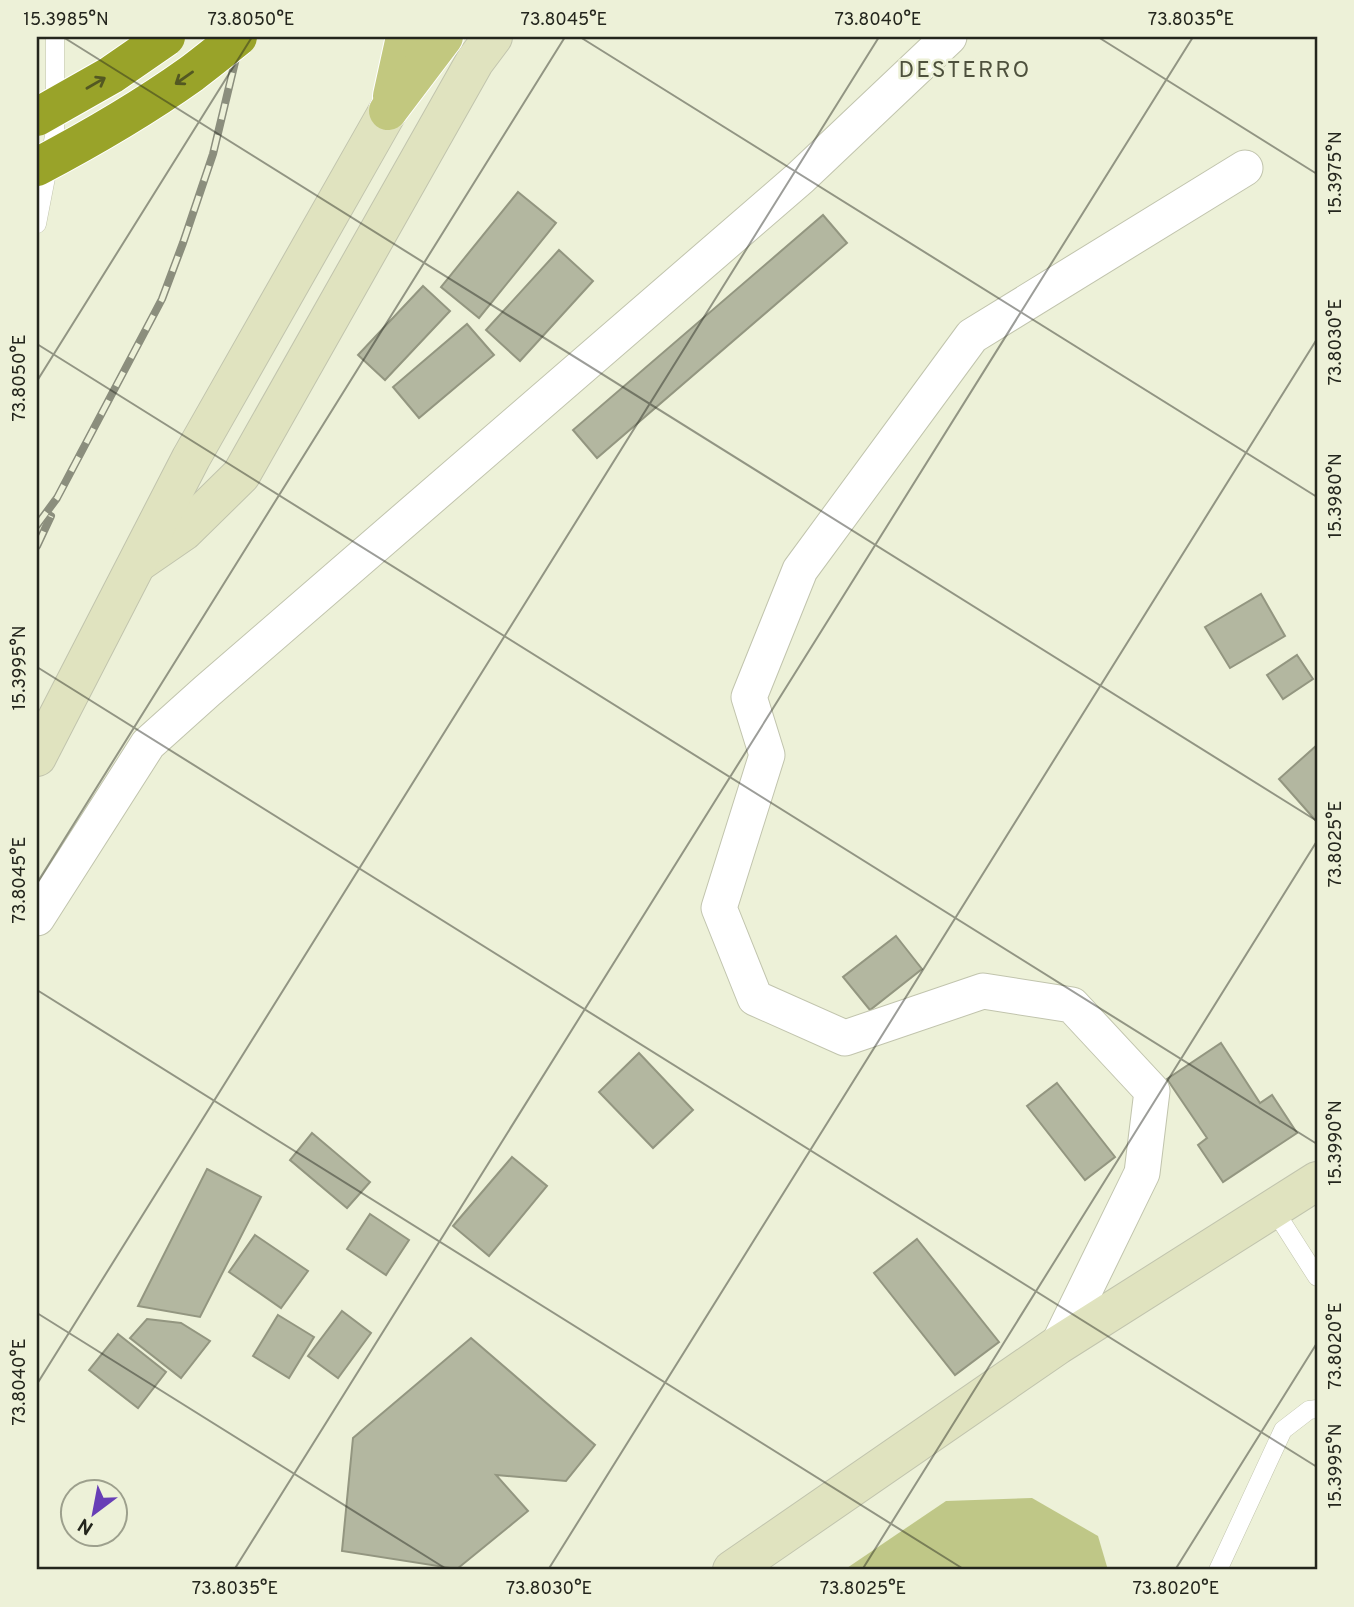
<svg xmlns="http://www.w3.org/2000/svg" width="1354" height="1607" viewBox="0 0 1354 1607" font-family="Overpass,sans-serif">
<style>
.green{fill:#bfc787}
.building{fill:#b3b7a0;stroke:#939680;stroke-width:2}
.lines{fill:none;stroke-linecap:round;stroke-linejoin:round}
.lane-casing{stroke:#c1c4ad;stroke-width:19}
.street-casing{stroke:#c1c4ad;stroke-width:37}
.secondary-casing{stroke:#c1c4ad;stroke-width:40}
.primary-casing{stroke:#fff;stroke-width:40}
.lane{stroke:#fff;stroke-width:18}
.street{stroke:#fff;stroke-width:35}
.secondary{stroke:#e0e3bf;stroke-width:38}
.primary{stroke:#c2c87f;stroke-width:38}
.rail-casing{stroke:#8b8e7d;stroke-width:8}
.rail{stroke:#edf1d8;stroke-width:5;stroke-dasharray:16;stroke-linecap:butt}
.highway-bridge-casing{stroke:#fff;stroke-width:40;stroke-linecap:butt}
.highway-bridge{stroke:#99a329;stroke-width:38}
.oneway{stroke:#535822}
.ticks{fill:none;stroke:#24261d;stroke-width:2;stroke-opacity:0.45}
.labels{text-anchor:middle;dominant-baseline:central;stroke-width:5;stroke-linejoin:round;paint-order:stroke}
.neighbourhood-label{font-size:23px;letter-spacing:2px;fill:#4e513d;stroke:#edf1d8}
.neatline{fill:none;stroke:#24261d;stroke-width:2.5}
.ticks-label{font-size:18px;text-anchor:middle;fill:#24261d}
</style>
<rect width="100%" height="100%" fill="#edf1d8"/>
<!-- green -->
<path class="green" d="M 1032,1498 L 1098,1536 L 1108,1570 L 844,1570 L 946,1501 Z"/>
<!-- building -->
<g class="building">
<path d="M 518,192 L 556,223 L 479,318 L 441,287 Z"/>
<path d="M 823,215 L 847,243 L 597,458 L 573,430 Z"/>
<path d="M 559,250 L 593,281 L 520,361 L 486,330 Z"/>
<path d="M 423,286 L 450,311 L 385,380 L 358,355 Z"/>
<path d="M 467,324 L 494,355 L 419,418 L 393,387 Z"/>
<path d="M 1261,594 L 1285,636 L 1230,668 L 1205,627 Z"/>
<path d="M 1297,655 L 1313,679 L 1283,699 L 1267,675 Z"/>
<path d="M 1317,745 L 1317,822 L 1279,779 Z"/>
<path d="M 896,936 L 922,969 L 870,1010 L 843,977 Z"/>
<path d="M 1221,1043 L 1260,1103 L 1272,1095 L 1297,1133 L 1223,1182 L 1198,1145 L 1207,1138 L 1167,1079 Z"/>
<path d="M 639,1053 L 693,1110 L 653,1148 L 599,1092 Z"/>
<path d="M 1057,1083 L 1115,1157 L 1085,1180 L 1027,1106 Z"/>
<path d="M 312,1133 L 370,1182 L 347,1208 L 290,1160 Z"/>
<path d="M 512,1157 L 547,1186 L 489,1256 L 453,1226 Z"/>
<path d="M 207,1169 L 261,1197 L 200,1317 L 138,1306 Z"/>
<path d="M 370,1214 L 409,1240 L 386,1275 L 347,1249 Z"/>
<path d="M 255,1235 L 308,1271 L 281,1308 L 229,1272 Z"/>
<path d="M 917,1239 L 999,1342 L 955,1375 L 874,1273 Z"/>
<path d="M 342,1311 L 371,1333 L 338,1378 L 308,1356 Z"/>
<path d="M 278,1315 L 314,1337 L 289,1378 L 253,1356 Z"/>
<path d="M 147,1319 L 181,1323 L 210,1341 L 181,1378 L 130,1338 Z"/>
<path d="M 118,1334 L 166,1372 L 138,1408 L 89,1370 Z"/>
<path d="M 471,1338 L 595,1445 L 566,1481 L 496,1475 L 528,1511 L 457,1569 L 342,1551 L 353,1438 Z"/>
</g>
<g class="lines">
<!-- lane casing -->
<g class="lane-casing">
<g id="lane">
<path d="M 37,224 L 55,131 L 55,37"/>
<path d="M 1273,1208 L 1317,1277"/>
<path d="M 1218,1570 L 1283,1430 L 1309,1410 L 1317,1409"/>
</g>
</g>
<!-- street casing -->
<g class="street-casing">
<g id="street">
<path d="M 37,918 L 148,744 L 207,691 L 800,178 L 949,37"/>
<path d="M 1058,1345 L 1142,1173 L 1152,1091 L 1072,1005 L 983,991 L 845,1038 L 755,998 L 719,908 L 767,755 L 749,697 L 800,570 L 972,336 L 1245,168"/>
</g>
</g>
<!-- secondary casing -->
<g class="secondary-casing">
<g id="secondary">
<path d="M 139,562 L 184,531 L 241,475 L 475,61 L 493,37"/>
<path d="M 37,757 L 191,458 L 388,111"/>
<path d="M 732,1570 L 1058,1345 L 1317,1181"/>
</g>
</g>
<!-- primary casing -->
<g class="primary-casing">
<g id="primary">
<path d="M 392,96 L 405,37"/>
<path d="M 388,111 L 444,37"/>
</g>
</g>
<!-- lane -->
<use href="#lane" class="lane"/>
<!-- street -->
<use href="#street" class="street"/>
<!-- secondary -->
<use href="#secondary" class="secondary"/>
<!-- primary -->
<use href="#primary" class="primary"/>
<!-- rail casing -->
<g class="rail-casing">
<g id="rail">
<path d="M 37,525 L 57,498 L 162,299 L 183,243 L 213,154 L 241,37"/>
<path d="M 37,546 L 51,516"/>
</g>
</g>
<!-- rail -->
<use href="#rail" class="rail"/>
<!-- highway-bridge casing -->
<g class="highway-bridge-casing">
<g id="highway-bridge">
<path d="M 37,117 L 111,75 L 166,37"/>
<path d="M 37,167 C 90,139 142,109 191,74 C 207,62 223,49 238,37"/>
</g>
</g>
<!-- highway-bridge -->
<use href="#highway-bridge" class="highway-bridge"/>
</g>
<!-- one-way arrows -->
<defs><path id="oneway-shaft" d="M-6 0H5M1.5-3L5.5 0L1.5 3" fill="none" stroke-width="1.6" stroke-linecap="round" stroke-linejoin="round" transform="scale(1.75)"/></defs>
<g class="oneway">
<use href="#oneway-shaft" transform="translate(184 78) rotate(145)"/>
<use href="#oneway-shaft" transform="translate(96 83) rotate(-30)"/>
</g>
<!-- ticks -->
<path class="ticks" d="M 63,37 L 1317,821M 580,37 L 1317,497M 1098,37 L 1317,174M 37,344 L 1317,1144M 37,381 L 252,37M 37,667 L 1317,1467M 37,883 L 565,37M 37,990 L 965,1570M 37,1313 L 448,1570M 37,1384 L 879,37M 234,1570 L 1193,37M 548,1570 L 1317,339M 862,1570 L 1317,841M 1175,1570 L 1317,1343"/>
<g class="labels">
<!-- neighbourhood labels -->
<g class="neighbourhood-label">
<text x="965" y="71">DESTERRO</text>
</g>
</g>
<!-- border -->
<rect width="1354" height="1607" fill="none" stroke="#edf1d8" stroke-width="77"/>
<!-- north arrow -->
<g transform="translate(94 1513) rotate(212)"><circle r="33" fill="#edf1d8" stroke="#9da08d" stroke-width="2"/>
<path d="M0-5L12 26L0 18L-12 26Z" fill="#673eb6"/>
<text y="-10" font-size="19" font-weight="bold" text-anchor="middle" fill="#24261d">N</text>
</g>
<rect x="38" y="38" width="1278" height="1530" class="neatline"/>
<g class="ticks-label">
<text x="66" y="25">15.3985°N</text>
<text x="251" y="25">73.8050°E</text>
<text x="564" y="25">73.8045°E</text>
<text x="878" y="25">73.8040°E</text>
<text x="1191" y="25">73.8035°E</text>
<text transform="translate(1335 173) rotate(-90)" y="6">15.3975°N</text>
<text transform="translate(1335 342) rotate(-90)" y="6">73.8030°E</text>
<text transform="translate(19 378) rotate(-90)" y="6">73.8050°E</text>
<text transform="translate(1335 496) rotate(-90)" y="6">15.3980°N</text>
<text transform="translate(19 668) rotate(-90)" y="6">15.3995°N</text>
<text transform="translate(1335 844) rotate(-90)" y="6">73.8025°E</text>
<text transform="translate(19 880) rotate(-90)" y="6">73.8045°E</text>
<text transform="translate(1335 1143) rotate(-90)" y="6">15.3990°N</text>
<text transform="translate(1335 1346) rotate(-90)" y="6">73.8020°E</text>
<text transform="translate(19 1382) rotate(-90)" y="6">73.8040°E</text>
<text transform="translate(1335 1466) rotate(-90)" y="6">15.3995°N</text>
<text x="235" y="1594">73.8035°E</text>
<text x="549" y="1594">73.8030°E</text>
<text x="863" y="1594">73.8025°E</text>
<text x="1176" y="1594">73.8020°E</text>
</g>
</svg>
